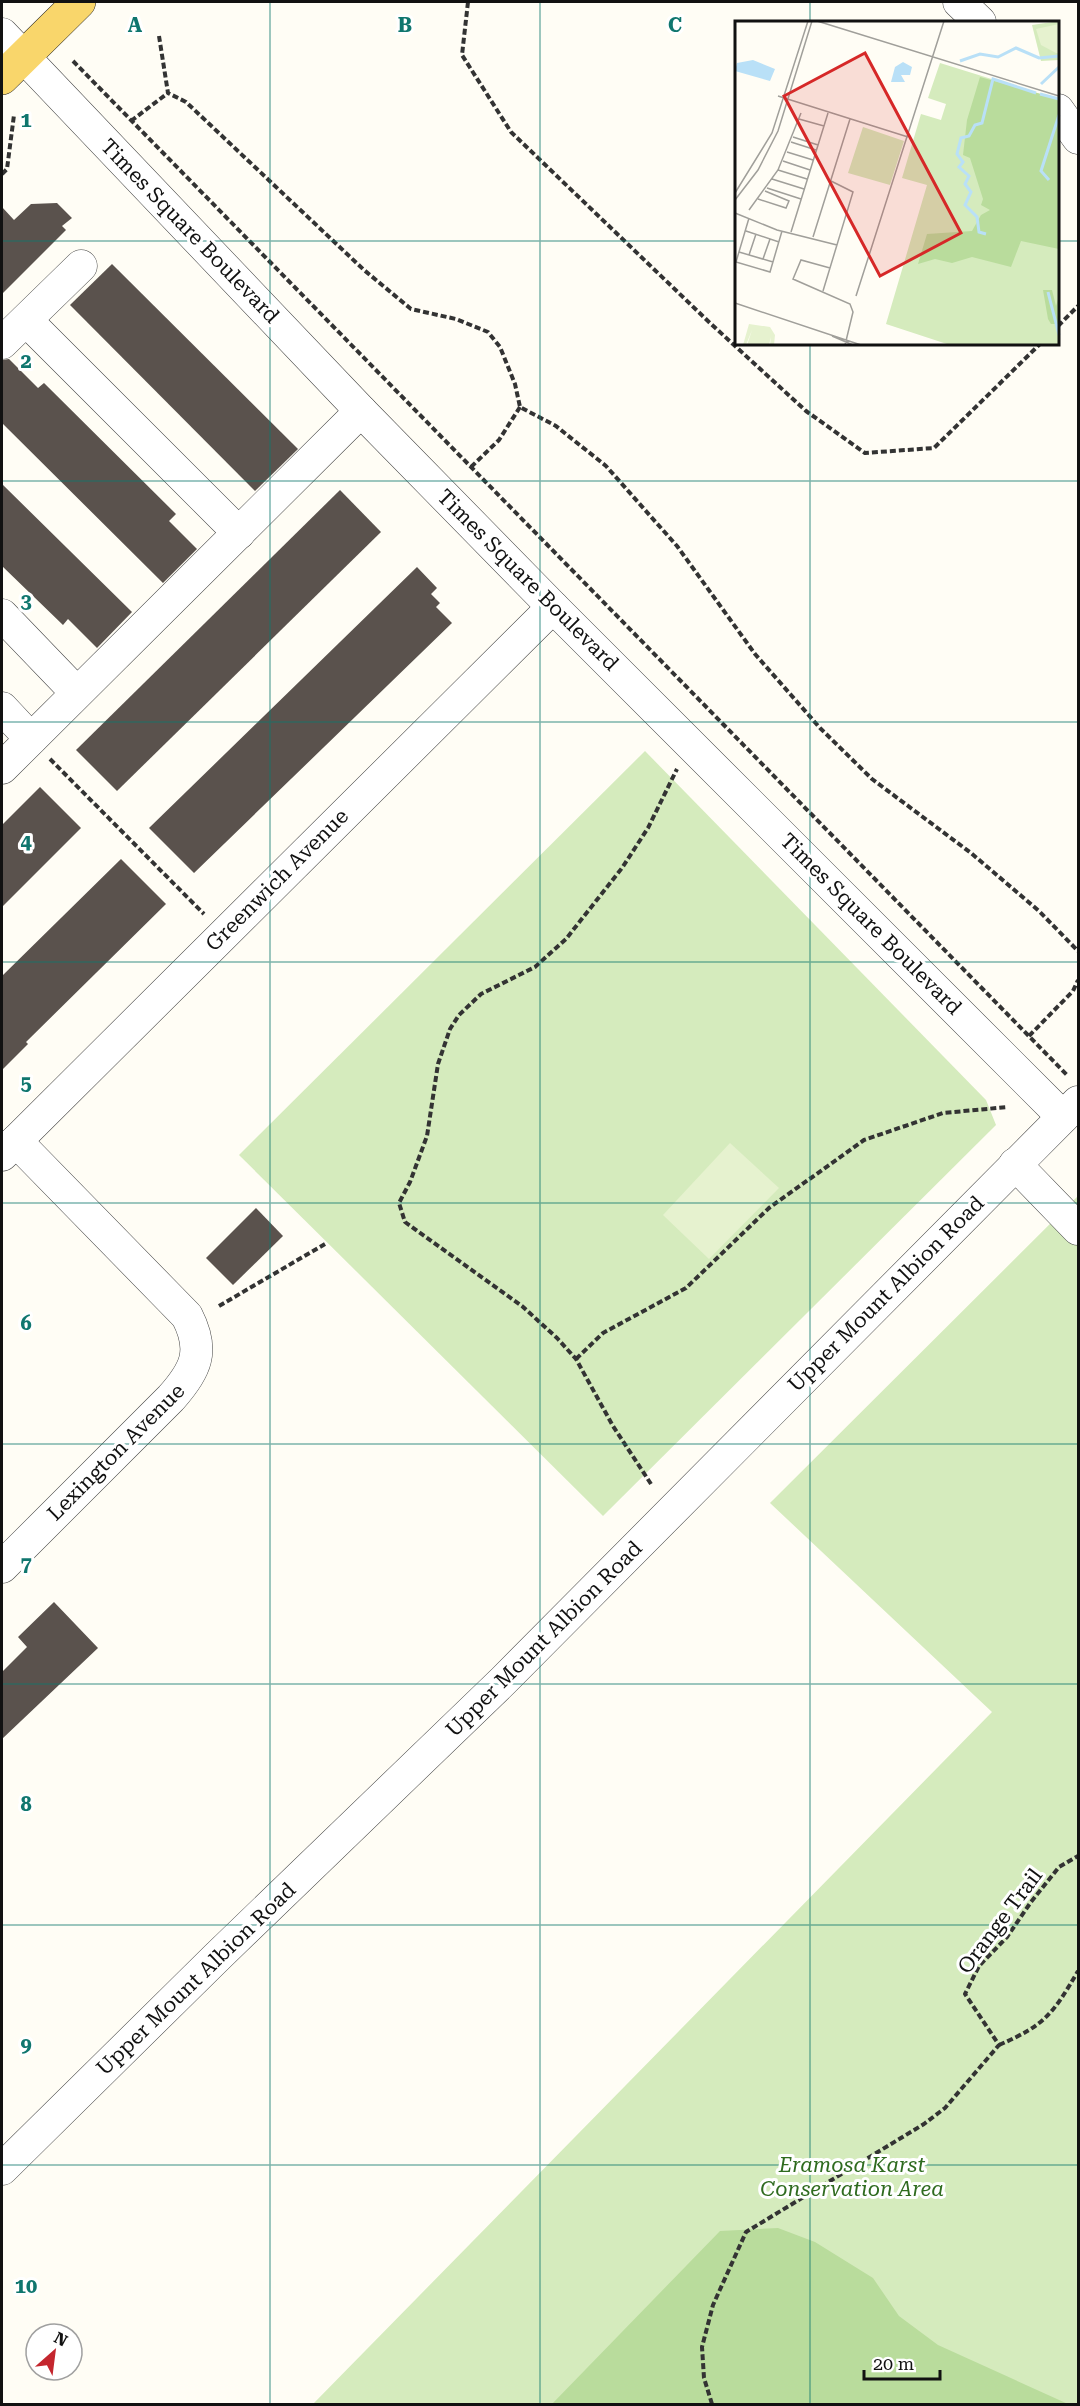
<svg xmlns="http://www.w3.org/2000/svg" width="1080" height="2406" viewBox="0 0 1080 2406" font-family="'Roboto Serif',serif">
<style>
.green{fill:#d5ebbd}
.forest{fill:#b9dc9c}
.pitch{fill:#e6f2cf}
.building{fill:#5a524d}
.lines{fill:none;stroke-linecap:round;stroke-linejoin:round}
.minor-casing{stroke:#444;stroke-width:33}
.major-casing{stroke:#222;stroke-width:34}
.path{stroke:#333;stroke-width:4;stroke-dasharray:6 3;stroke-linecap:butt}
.minor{stroke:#fff;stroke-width:32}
.major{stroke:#f9d66b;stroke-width:33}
.grid{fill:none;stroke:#0f766e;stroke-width:1.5;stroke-opacity:0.55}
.labels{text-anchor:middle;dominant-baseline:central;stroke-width:6;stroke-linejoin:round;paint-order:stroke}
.street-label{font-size:21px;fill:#111;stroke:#fff}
.park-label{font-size:21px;font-style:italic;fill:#2f6b1f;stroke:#fff}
.inset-river{fill:none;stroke:#b9e0f7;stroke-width:3}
.inset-road{fill:none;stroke:#a09f9a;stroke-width:1.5}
.view{fill:#d62828;fill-opacity:0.15;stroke:#d62828;stroke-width:3}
.inset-edge{fill:none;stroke:#111;stroke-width:3}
.grid-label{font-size:20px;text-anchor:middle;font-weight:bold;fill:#0f766e;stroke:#fff;stroke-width:6;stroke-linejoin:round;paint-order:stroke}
</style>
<rect width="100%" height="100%" fill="#fffdf5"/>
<!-- green -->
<g class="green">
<path d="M 645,751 L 986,1100 L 996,1125 L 603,1516 L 239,1155 Z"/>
<path d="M 1078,1196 L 1078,2404 L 313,2404 L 992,1712 L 770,1503 Z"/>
</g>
<!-- forest -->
<path class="forest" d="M 778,2228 L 815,2242 L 873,2278 L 899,2316 L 938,2345 L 1068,2404 L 552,2404 L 720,2231 Z"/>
<!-- pitch -->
<path class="pitch" d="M 730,1143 L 779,1188 L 709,1259 L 663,1215 Z"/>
<!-- building -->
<g class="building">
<path d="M 57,203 L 72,218 L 62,226 L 66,230 L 2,294 L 2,207 L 14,220 L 31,204 Z"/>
<path d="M 112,264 L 298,449 L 255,491 L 70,305 Z"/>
<path d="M 9,359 L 38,388 L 44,383 L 176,514 L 169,521 L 197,549 L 163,583 L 2,423 L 2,360 Z"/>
<path d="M 2,484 L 132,612 L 97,648 L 68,619 L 63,625 L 2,566 Z"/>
<path d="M 340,490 L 381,532 L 117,791 L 76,750 Z"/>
<path d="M 417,567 L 437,588 L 431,594 L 440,603 L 436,607 L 452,623 L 194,873 L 149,828 Z"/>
<path d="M 40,787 L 81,828 L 2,907 L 2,825 Z"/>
<path d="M 121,859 L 166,904 L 26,1042 L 28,1044 L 2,1070 L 2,976 Z"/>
<path d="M 256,1208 L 283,1236 L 233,1285 L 206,1258 Z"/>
<path d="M 54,1602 L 98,1648 L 2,1739 L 2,1672 L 27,1647 L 18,1637 Z"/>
</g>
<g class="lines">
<!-- minor casing -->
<g class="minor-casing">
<g id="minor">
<path d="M 959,2 L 980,22"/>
<path d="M 2,34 L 361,411 L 553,607 L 1063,1117"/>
<path d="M 1058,110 L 1078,138"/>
<path d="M 26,320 L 239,533"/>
<path d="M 2,343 L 81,266"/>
<path d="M 2,615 L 76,692"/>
<path d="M 2,708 L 31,739"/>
<path d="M 2,768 L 361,411"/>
<path d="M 2,1155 L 553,607"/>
<path d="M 1015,1164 L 1078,1229"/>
<path d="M 2,1567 L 171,1398 C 196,1370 205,1351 187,1316 L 16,1141"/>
<path d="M 2,2169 L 217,1957 L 504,1680 L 1078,1102"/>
</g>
</g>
<!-- major casing -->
<g class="major-casing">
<path id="major" d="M 2,78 L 79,2"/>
</g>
<!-- path -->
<g class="path">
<path d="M 468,2 L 462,55 L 511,132 L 710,323 L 806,411 L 865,453 L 934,448 L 1040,344"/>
<path d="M 159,36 L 168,93 L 186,102 L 364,270 L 411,309 L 456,319 L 488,332 L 500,347 L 515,384 L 520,407 L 556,426 L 606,466 L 677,546 L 755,654 L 820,728 L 872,779 L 971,853 L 1039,911 L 1078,951"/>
<path d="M 73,61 L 1068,1076"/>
<path d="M 131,121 L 168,93"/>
<path d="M 2,174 L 7,169 L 14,115"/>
<path d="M 1058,326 L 1078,306"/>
<path d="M 471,467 L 499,440 L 520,407"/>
<path d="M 50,759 L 204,914"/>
<path d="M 1029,1036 L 1073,991 L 1078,980"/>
<path d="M 219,1306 L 325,1244"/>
<path d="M 576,1359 L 603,1333 L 686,1288 L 769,1208 L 864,1140 L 943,1113 L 1008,1107"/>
<path d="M 651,1484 L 613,1426 L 576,1359 L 557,1338 L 522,1306 L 405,1222 L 399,1203 L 410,1182 L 427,1136 L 438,1064 L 450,1029 L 459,1015 L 481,994 L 535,967 L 566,939 L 622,868 L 648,828 L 677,769"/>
<path d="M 999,2045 C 1045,2025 1053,2014 1078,1971"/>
<path d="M 712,2404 L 704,2378 L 702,2347 L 713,2305 L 746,2232 L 924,2124 L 945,2108 L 999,2045 L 965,1994 L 979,1966 L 1007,1937 L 1031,1902 L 1059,1867 L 1078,1856"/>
</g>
<!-- minor -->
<use href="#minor" class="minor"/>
<!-- major -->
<use href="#major" class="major"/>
</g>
<!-- grid -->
<path class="grid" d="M 270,2 L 270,2404M 540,2 L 540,2404M 810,2 L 810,22M 2,241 L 736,241M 1058,241 L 1078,241M 810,344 L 810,2404M 2,481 L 1078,481M 2,722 L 1078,722M 2,962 L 1078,962M 2,1203 L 1078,1203M 2,1444 L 1078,1444M 2,1684 L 1078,1684M 2,1925 L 1078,1925M 2,2165 L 1078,2165"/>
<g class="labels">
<!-- street labels -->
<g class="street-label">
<text transform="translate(190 231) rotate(46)">Times Square Boulevard</text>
<text transform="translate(528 580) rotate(45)">Times Square Boulevard</text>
<text transform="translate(277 880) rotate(-45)">Greenwich Avenue</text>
<text transform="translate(871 924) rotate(45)">Times Square Boulevard</text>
<text transform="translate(886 1294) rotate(-45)">Upper Mount Albion Road</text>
<text transform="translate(116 1452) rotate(-45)">Lexington Avenue</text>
<text transform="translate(544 1639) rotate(-45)">Upper Mount Albion Road</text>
<text transform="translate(1000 1921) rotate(-53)">Orange Trail</text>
<text transform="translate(196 1979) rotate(-44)">Upper Mount Albion Road</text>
</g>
<!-- park labels -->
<g class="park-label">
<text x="852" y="2165">Eramosa Karst<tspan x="852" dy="24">Conservation Area</tspan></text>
</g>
</g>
<!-- overview -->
<g transform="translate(735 21)">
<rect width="324" height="324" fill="#fffdf5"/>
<path d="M 324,0 L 324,39 L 306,40 L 297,4 ZM 205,42 L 324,79 L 324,324 L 215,324 L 151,303 L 192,164 L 167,157 L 186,93 L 206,99 L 211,83 L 193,77 ZM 128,106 L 169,120 L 155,164 L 113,152 Z" fill="#d5ebbd"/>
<path d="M 245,56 L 324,78 L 324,228 L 286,220 L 276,246 L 237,236 L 217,242 L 200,238 L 183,243 L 192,213 L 237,210 L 246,194 L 255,189 L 246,184 L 248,178 L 235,137 L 228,134 L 232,99 ZM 308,269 L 317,269 L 321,285 L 324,275 L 324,303 L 316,303 L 313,298 Z" fill="#b9dc9c"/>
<path d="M 324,3 L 324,32 L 321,32 L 306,24 L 301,8 ZM 14,303 L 35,306 L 40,314 L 39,324 L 35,324 L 36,316 L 34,324 L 12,324 L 17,309 L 11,324 L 8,324 Z" fill="#e6f2cf"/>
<path d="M 18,39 L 40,48 L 35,60 L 0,50 L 2,42 ZM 168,41 L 177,46 L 175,54 L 166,54 L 170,61 L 156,61 L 160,46 Z" fill="#b9e0f7"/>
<path class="inset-river" d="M 225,40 L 245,33 L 263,36 L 281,27 L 304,37 L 324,35M 306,63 L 324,46M 305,73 L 324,78M 314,159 L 306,150 L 324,94M 251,213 L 244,211 L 242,196 L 230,184 L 236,171 L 230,163 L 234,155 L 224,146 L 228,141 L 222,133 L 226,117 L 234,115 L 240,104 L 247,102 L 258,58 L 301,72M 313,271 L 324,314"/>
<path class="inset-road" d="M 82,0 L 324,75M 43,75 L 173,116M 64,98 L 89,105M 58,116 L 83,124M 56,121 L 81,129M 52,131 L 78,139M 48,140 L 75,149M 43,149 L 72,158M 37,158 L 69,168M 32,167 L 66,178M 0,172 L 37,112 L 73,0M 23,178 L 51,187 L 54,180 L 30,170M 0,179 L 23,149 L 43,110 L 77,0M 14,189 L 43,149 L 66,92M 0,192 L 42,209 L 102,224M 14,197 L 1,241 L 35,251 L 47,210M 11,210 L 44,221M 56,211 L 93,92M 78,216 L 115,98M 4,231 L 38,241M 14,234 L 21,213M 28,238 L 35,218M 95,247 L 66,239 L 58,258 L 115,283 L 118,291 L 110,324M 88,270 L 118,171 L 96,160M 121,275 L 209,0M 0,282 L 126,324M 97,315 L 118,324"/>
<path class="view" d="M 130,32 L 226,212 L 145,255 L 49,75 Z"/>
<rect width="324" height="324" class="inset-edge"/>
</g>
<g class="grid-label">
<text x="135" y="32">A</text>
<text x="405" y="32">B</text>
<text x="675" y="32">C</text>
<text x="26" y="127">1</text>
<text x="26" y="368">2</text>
<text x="26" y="608">3</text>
<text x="26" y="849">4</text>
<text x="26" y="1090">5</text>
<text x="26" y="1330">6</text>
<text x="26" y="1571">7</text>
<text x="26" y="1811">8</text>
<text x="26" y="2052">9</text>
<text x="26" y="2293">10</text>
</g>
<!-- border -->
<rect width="1080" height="2406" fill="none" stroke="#111111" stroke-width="6"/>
<!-- north arrow -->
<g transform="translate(54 2352) rotate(28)"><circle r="28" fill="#ffffff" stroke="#a0a0a0" stroke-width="1.5"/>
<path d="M0-4.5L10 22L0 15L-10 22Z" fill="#c4262e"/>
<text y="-9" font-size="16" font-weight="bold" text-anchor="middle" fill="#111111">N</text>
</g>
<!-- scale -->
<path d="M864 2370v9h76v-9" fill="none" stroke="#111111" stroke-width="3"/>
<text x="873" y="2370" font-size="18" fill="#111111" stroke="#ffffff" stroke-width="4.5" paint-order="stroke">20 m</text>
</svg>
